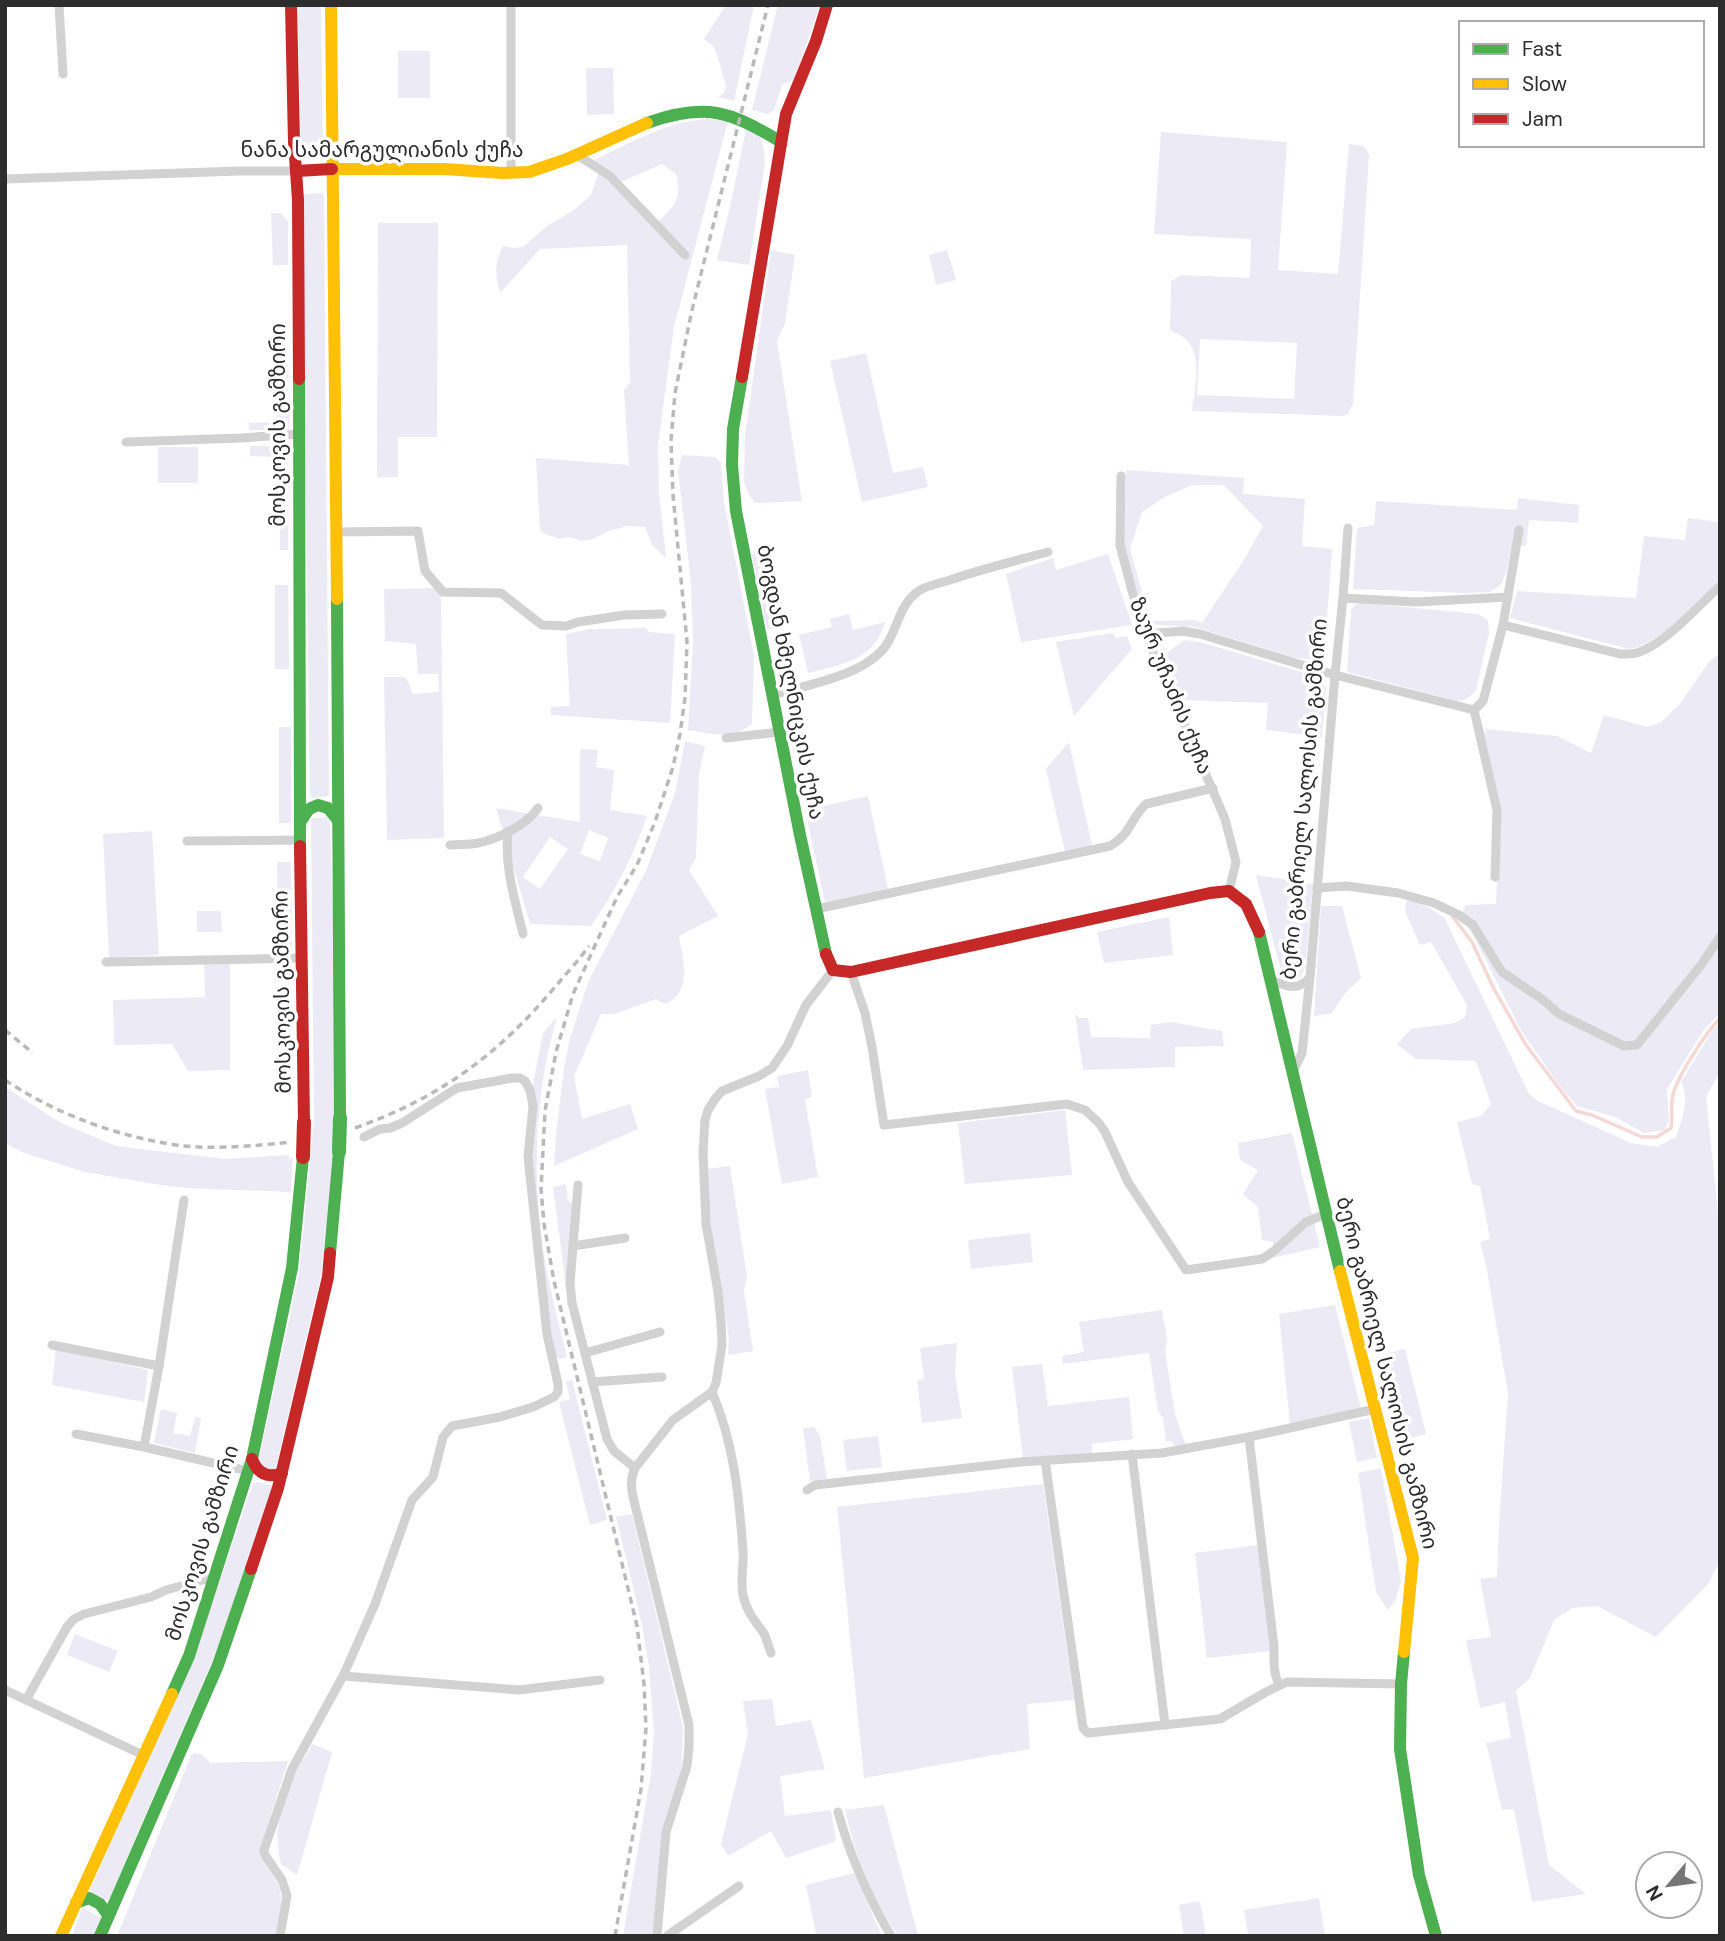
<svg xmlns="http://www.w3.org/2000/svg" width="1725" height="1941" viewBox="0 0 1725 1941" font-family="'DM Sans','Noto Sans Georgian',sans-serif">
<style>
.green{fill:#eceaf5;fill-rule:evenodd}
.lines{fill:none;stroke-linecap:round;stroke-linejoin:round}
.stream{stroke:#f3d8d5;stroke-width:3.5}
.street{stroke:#d2d2d2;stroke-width:9}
.fast{stroke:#4caf50;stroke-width:12}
.slow{stroke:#ffc107;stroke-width:12}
.jam{stroke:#c62828;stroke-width:12}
.rail{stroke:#b9b9b9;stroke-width:3.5;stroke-dasharray:7 5;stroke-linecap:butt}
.fast-bridge{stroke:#4caf50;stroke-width:14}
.jam-bridge{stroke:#c62828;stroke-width:14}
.labels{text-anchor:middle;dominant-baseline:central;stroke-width:7;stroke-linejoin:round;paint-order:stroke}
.street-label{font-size:21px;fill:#2d2d2d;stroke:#fff}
</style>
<rect width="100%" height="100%" fill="#fff"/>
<!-- green -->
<g class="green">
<path d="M 298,5 L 321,5 L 323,150 L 322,152 L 303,152 L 301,150 Z"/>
<path d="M 726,5 L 754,5 L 734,101 L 718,97 L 724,93 L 726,86 L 718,58 L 714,47 L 704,39 Z"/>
<path d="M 778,5 L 820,5 L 794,79 L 782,85 L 774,110 L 768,114 L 752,110 Z"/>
<rect x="398" y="51" width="32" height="47"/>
<path d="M 586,68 L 613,68 L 614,114 L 587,115 Z"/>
<path d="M 708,119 L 728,121 L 674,327 L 658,445 L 659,493 L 666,558 L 652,545 L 645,527 L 627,526 L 609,531 L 593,539 L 582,541 L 568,537 L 560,539 L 545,534 L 540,530 L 536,458 L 629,465 L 624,390 L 630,383 L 627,245 L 540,249 L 500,293 C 495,272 494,265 503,246 L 513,248 L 523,247 L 547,226 L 574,210 L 591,195 L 599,171 L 612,181 L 654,226 C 673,207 683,202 676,174 L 662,164 L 621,182 L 594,160 C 631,143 667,121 708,119 Z"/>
<path d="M 747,125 C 763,131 764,148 765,163 L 749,265 L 717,260 L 730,207 Z"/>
<path d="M 1161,132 L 1287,142 L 1278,270 L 1338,274 L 1349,144 L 1363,146 L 1367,150 L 1369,156 L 1353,404 L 1348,414 L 1343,416 L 1192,411 C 1194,392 1202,359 1189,343 C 1185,337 1176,333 1170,330 L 1171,281 L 1181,275 L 1250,278 L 1251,239 L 1154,234 ZM 1200,339 L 1297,343 L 1294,399 L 1197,395 Z"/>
<path d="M 322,193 L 324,197 L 329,796 L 313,798 L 310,795 L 301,196 L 304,194 Z"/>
<path d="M 271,213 L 281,213 L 288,222 L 288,265 L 273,265 Z"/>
<path d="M 378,223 L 438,223 L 437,437 L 398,437 L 398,477 L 377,477 Z"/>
<path d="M 771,250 L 795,255 L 785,323 L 777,341 L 802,501 L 755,503 L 748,493 L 744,482 L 745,435 Z"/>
<path d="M 947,250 L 956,280 L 936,285 L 929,255 Z"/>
<path d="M 288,351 L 289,430 L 249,430 L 249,423 L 277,422 L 276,352 Z"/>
<path d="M 866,353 L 893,473 L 923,467 L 928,487 L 862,502 L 830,361 Z"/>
<path d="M 250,446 L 288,446 L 288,550 L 280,550 L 280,457 L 250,456 Z"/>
<rect x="158" y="447" width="40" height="36"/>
<path d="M 682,455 L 715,457 L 721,463 L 724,502 L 754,656 L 752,724 C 732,740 712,734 688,730 L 693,641 L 691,583 L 678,471 Z"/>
<path d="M 1126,470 L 1244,478 L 1243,494 L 1305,499 L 1302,546 L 1332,549 L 1325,646 L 1322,655 L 1310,659 L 1296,658 L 1195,627 L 1146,624 L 1129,570 L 1124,543 ZM 1192,485 L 1224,485 L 1263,526 L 1247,555 L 1202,623 L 1195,620 L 1150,621 L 1130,549 L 1142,512 L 1165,497 Z"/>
<path d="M 1518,498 L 1579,505 L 1578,523 L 1529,520 L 1526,546 L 1512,545 L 1506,573 L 1502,583 L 1497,588 L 1489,592 L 1466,593 L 1353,589 L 1357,528 L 1374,525 L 1376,501 L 1517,510 Z"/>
<path d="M 1688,518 L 1720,522 L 1720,580 C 1696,603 1661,644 1629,649 L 1510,618 L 1517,591 L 1636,598 L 1644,536 L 1685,540 Z"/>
<path d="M 770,544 L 787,626 L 767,630 L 752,555 L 756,549 Z"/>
<path d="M 1108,554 L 1132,625 L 1021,642 L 1006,574 L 1053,558 L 1056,570 Z"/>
<path d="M 275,585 L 288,585 L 289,669 L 275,669 Z"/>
<path d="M 435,588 L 441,595 L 444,838 L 387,840 L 384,677 L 406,677 L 413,694 L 439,692 L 438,674 L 418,674 L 416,644 L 385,641 L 384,589 Z"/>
<path d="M 1362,603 L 1478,614 L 1488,620 L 1489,633 L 1476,691 L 1465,700 L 1457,701 L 1347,672 L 1351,610 L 1355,605 Z"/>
<path d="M 849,614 L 853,630 L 885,622 C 875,660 841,665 808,673 L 799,635 L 832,627 L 830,619 Z"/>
<path d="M 647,628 L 648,632 L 675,634 L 670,723 L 551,715 L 551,707 L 570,706 L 566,634 L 590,629 Z"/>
<path d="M 1113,633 L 1116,638 L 1127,636 L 1132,649 L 1074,716 L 1056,642 Z"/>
<path d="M 1184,640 L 1200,642 L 1318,677 L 1326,688 L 1322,737 L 1266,730 L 1268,703 L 1180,700 L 1165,660 L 1168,652 Z"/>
<path d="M 1720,653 L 1720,1013 L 1703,1031 L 1667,1089 L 1669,1121 L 1665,1130 L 1644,1133 L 1615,1117 L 1577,1106 L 1559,1085 L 1522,1032 L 1477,943 L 1467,925 L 1459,918 L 1466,905 L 1496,904 L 1500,803 L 1483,739 L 1486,729 L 1557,736 L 1591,753 L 1604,715 L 1647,727 L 1661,722 L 1679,705 L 1709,662 Z"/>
<rect x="279" y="727" width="12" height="96"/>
<path d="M 685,741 L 705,746 L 699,774 L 696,858 L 689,870 L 718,916 L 679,936 C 682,956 692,987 671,1001 C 665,1005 661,1003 656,999 L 614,1014 L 601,1014 L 574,1076 L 582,1119 L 630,1104 L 638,1129 L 554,1166 L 556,1134 L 564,1068 L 570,1038 L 589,980 L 646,871 L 675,793 Z"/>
<path d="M 1069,742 L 1092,845 L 1065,852 L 1046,769 Z"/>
<path d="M 581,749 L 598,750 L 596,767 L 614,770 L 610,810 L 647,816 C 634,855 615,892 591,926 L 530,924 L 496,808 L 580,822 L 580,757 ZM 589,830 L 608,838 L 600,861 L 580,854 ZM 550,837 L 568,849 L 540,889 L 523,877 Z"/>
<path d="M 868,796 L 888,889 L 825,902 L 805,810 Z"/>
<path d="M 330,817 L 336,1024 L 333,1156 L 321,1275 L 275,1471 L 261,1466 L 259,1459 L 299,1273 L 310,1162 L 314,1118 L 311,820 L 312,818 Z"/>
<path d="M 152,831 L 159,955 L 109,958 L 103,834 Z"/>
<path d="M 277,862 L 291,862 L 292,951 L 278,951 Z"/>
<path d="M 1256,875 L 1313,884 L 1305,968 L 1300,978 L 1292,981 L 1285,979 L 1282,974 Z"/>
<path d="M 1407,900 L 1419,902 L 1444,917 L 1529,1094 L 1538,1101 L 1631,1143 L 1657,1147 L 1676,1137 C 1682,1120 1690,1098 1681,1082 L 1712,1031 L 1720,1022 L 1720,1072 L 1706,1097 L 1720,1231 L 1720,1560 L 1709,1583 L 1656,1637 L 1597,1606 L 1572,1608 L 1554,1620 L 1530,1678 L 1516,1691 L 1549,1865 L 1586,1894 L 1532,1902 L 1514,1809 L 1502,1810 L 1486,1743 L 1511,1738 L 1505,1702 L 1480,1708 L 1466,1640 L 1491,1637 L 1480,1579 L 1497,1577 L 1499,1524 L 1508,1393 L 1486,1265 L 1480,1242 L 1490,1239 L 1480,1186 L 1472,1184 L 1457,1122 L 1481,1116 L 1491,1104 L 1476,1061 L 1416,1059 L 1397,1044 L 1411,1029 L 1455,1023 L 1465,1017 L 1467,1005 L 1431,942 L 1420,945 L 1405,911 Z"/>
<path d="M 1321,906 L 1342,906 L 1361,978 L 1346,992 L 1332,1013 L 1314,1016 Z"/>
<path d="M 197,911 L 221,911 L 222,932 L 197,932 Z"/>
<path d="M 1169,917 L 1173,955 L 1104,963 L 1097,932 Z"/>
<path d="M 204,963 L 230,964 L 230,1070 L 188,1071 L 172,1044 L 114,1045 L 113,1000 L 205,997 Z"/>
<path d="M 1075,1014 L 1079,1018 L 1088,1018 L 1091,1037 L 1150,1038 L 1151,1025 L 1171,1022 L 1222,1031 L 1224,1046 L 1175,1047 L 1175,1067 L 1083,1070 Z"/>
<path d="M 557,1017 C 533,1099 531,1189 547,1273 C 553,1301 560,1329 567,1357 L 560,1359 L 556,1356 L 553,1350 L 530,1161 L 535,1096 L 533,1084 L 543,1033 Z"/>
<path d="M 808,1070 L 812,1097 L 805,1099 L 818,1177 L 782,1184 L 765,1089 L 779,1087 L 777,1076 Z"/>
<path d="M 5,1087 L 61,1123 L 116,1146 L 225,1159 L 289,1155 L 289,1159 L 293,1158 L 291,1192 L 185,1188 L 154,1184 L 85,1172 L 24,1153 L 5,1143 Z"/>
<path d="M 1065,1110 L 1072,1175 L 965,1184 L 958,1123 Z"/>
<path d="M 1292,1133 L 1320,1247 L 1272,1258 L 1273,1242 L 1262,1240 L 1258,1207 L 1243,1194 L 1258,1170 L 1240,1160 L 1238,1143 Z"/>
<path d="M 730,1166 L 747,1277 L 744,1290 L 753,1351 L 728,1355 L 729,1338 L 709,1221 L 706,1169 Z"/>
<path d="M 566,1184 L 568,1201 L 573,1204 L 566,1287 L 553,1187 Z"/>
<path d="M 1030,1233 L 1033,1262 L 971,1269 L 968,1240 Z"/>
<path d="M 1335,1305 L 1361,1409 L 1290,1424 L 1279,1314 Z"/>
<path d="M 1162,1310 L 1167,1340 L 1165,1351 L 1175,1414 L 1186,1446 L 1177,1447 L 1173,1444 L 1172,1441 L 1166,1442 L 1163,1418 L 1158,1411 L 1149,1353 L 1063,1364 L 1062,1356 L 1084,1352 L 1079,1322 Z"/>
<path d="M 957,1343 L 955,1375 L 962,1418 L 922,1423 L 917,1380 L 924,1379 L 920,1348 Z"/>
<path d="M 56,1349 L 148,1370 L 144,1402 L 52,1385 Z"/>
<path d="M 1405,1349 L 1426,1434 L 1404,1439 L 1384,1354 Z"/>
<path d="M 1042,1364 L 1048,1406 L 1129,1397 L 1133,1439 L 1092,1444 L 1092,1453 L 1023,1459 L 1012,1367 Z"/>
<path d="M 572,1380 L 607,1520 L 590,1525 L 559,1402 L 570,1399 L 566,1381 Z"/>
<path d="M 161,1409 L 177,1413 L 173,1433 L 190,1436 L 195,1417 L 201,1418 L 195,1453 L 154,1443 Z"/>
<path d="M 1369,1418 L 1377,1458 L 1357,1462 L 1349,1422 Z"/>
<path d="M 814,1427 L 820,1436 L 827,1479 L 810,1481 L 803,1428 Z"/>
<path d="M 878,1436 L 882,1467 L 847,1471 L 843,1440 Z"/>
<path d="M 1381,1468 L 1401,1581 L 1395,1602 L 1388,1610 L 1376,1592 L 1358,1473 Z"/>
<path d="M 257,1482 L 273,1486 L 229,1622 L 109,1899 L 103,1901 L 91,1894 L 90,1890 L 200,1639 L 253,1483 Z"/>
<path d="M 1043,1484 L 1074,1700 L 1027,1704 L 1030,1749 L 864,1778 L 837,1507 Z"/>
<path d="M 632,1514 L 683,1727 L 682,1766 L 664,1830 L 653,1936 L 623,1936 L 651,1773 L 654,1732 L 649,1666 L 642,1624 L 616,1517 Z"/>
<path d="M 1258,1545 L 1270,1651 L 1207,1658 L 1195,1553 Z"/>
<path d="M 75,1634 L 118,1651 L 109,1672 L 67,1655 Z"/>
<path d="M 772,1699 L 776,1726 L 811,1720 L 825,1769 L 780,1776 L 785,1816 L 831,1810 L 836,1841 L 786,1858 L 771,1831 L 728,1856 L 721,1844 L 748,1734 L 743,1701 Z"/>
<path d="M 313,1744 L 332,1752 L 297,1875 L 281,1864 C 270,1818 287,1782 313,1744 Z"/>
<path d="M 195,1753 L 201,1754 L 211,1763 L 288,1761 L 260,1850 C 263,1863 273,1873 278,1885 C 285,1901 279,1920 275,1936 L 117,1936 L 191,1756 Z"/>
<path d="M 884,1805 L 918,1936 L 898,1936 C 872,1898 855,1855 845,1810 Z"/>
<path d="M 854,1873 L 882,1936 L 812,1936 L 816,1934 L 806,1885 Z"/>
<path d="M 1319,1898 L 1325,1936 L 1248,1936 L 1244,1910 Z"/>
<path d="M 1200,1901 L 1206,1936 L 1184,1936 L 1179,1905 Z"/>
<path d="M 84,1908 L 101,1918 L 95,1936 L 72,1936 L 81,1910 Z"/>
</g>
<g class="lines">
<!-- stream -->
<path class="stream" d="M 1453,917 L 1472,942 L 1494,989 L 1526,1045 L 1576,1111 L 1592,1115 L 1642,1137 L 1657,1137 L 1671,1128 C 1673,1118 1671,1110 1672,1100 C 1674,1080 1706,1033 1720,1018"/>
<!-- street -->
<g class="street">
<path d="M 59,5 L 63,74"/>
<path d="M 577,155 L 610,176 L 685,255"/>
<path d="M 511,174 L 511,5"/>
<path d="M 5,179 L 239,171 L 296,171"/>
<path d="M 126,442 L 241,438 L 299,434"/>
<path d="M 1121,476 L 1120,545 L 1132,591 L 1147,638 L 1225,819 L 1236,862 L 1229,891"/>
<path d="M 336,532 L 418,531 L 425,571 L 443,592 L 501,593 L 542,625 L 566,626 L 578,622 L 625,615 L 662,614"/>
<path d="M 1343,598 L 1416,602 L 1508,597"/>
<path d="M 1503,625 L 1620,654 C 1628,654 1634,655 1642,651 C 1669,640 1698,606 1720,586"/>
<path d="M 1146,634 L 1183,631 L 1200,634 L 1335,675 L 1474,710"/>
<path d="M 772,695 C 807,685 867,675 887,644 C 899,625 899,604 920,590 C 929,585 940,583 950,580 C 982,569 1015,561 1048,552"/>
<path d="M 1474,710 L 1483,701 L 1503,625 L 1519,530"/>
<path d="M 1474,710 L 1497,810 L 1495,877"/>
<path d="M 726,738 L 780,732"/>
<path d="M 508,831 C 504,866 515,900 523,934"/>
<path d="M 187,841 L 301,840"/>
<path d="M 450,845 C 459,844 469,845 478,843 C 497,839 527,825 538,808"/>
<path d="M 1317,888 L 1347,886 L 1398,893 L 1434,903 L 1459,915 L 1473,925 L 1502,972 L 1542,999 L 1559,1014 L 1624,1046 L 1637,1045 L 1701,965 L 1720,937"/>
<path d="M 816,909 L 1110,846 C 1132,833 1130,819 1146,804 L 1213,788"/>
<path d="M 106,962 L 302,958"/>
<path d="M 851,972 L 865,1013 L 872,1047 L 884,1125 L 1067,1104 L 1085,1110 L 1099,1123 L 1105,1132 L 1128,1182 L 1186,1270 L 1262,1259 L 1274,1251 L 1306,1222 L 1326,1214"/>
<path d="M 1272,980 C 1286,986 1298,992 1309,978"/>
<path d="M 1293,1072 L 1302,1053 L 1310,977 L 1335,675 L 1343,598 L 1348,528"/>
<path d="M 578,1185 L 570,1283 L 572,1303 L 607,1439 L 614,1451 L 635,1468"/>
<path d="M 573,1246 L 625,1238"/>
<path d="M 52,1345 L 159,1366"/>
<path d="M 585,1353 L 660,1332"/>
<path d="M 592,1382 L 662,1377"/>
<path d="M 712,1392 C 734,1443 739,1496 743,1551 C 744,1565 740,1581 743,1595 C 746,1610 754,1620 763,1632 C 767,1638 768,1646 771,1653"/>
<path d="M 76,1434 L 144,1447 L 248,1471"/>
<path d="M 1249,1437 L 1274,1647 C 1274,1661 1273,1673 1279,1685"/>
<path d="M 144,1447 L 159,1366 L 184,1200"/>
<path d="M 1132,1454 L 1165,1725"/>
<path d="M 1045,1460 L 1083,1728 L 1088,1733 L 1220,1719 L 1266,1692 L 1287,1682 L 1401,1684"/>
<path d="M 807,1490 L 815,1485 L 1020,1462 L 1162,1453 L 1249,1437 L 1375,1409"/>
<path d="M 343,1676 L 519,1690 L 600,1680"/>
<path d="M 5,1690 L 143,1755"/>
<path d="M 26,1700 L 67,1627 L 74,1619 L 84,1614 L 151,1597 L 166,1590 L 214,1577"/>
<path d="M 838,1812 C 850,1855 868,1897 891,1936"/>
<path d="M 280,1936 L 287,1896 L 282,1880 L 265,1855 L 264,1850 L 292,1769 L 343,1676 L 375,1604 L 412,1500 L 433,1477 L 443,1437 L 452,1426 L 500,1417 L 533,1407 L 554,1397 L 558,1392 L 558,1384 L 547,1334 L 528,1157 L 533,1106 L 530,1090 L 525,1081 L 520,1078 L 512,1078 L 457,1088 L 402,1123 L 390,1128 L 380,1129 L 364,1137"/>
<path d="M 657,1936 L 666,1832 L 687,1766 L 689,1747 L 689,1725 L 637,1513 C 633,1497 628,1483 635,1468 L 673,1420 L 712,1392 L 716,1383 L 722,1345 L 721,1323 L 718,1292 L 706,1224 L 703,1152 L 705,1120 L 708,1110 L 715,1099 L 722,1091 L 759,1076 L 772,1068 L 787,1046 L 806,1005 L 833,970"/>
<path d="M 667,1936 L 739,1886"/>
</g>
<!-- fast -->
<g class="fast">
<path d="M 647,123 C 705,102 730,111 781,142"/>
<path d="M 742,377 L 733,429 L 732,465 L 736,511 L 800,835 L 826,954"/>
<path d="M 299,379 L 300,846"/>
<path d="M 337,599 L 340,1118"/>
<path d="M 301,821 L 309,809 L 318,805 L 328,808 L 337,819"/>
<path d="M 1259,932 L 1340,1271"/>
<path d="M 330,1253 L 339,1152"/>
<path d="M 1404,1652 L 1401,1684 L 1400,1749 L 1419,1875 L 1436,1936"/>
<path d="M 172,1694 L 189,1656 L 252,1459 L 292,1268 L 303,1157"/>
<path d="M 76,1903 L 89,1898 L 100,1904 L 108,1915"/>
<path d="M 100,1936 L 218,1665 L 251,1569"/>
</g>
<!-- slow -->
<g class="slow">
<path d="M 331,5 L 337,599"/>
<path d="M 332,169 L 444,169 L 503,173 L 529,172 L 567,159 L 647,123"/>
<path d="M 1340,1271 L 1413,1558 L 1404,1652"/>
<path d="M 61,1936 L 172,1694"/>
</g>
<!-- jam -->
<g class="jam">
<path d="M 291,5 L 294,142 L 298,200 L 299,379"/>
<path d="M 296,171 L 332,169"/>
<path d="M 742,377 L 786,114 L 816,41 L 827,5"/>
<path d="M 300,846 L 304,1122"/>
<path d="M 826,954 L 833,970 L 851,972 L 1210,893 L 1229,891 L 1246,904 L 1259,932"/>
<path d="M 252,1459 C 257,1473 268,1479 282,1473"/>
<path d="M 251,1569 L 278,1488 L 328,1277 L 330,1253"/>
</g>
<!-- rail -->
<g class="rail">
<path d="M 5,1030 L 33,1053"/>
<path d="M 5,1080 C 56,1114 116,1136 176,1145 C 211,1150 255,1146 290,1142"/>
<path d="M 355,1128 C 439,1098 497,1056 555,987 C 566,974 579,960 589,946"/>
<path d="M 615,1936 L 641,1789 L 646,1728 L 644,1684 L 637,1626 L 554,1281 L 544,1224 L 541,1189 L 545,1111 L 556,1052 L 573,994 L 617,897 L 637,865 L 655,822 L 673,767 L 680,734 L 685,698 L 687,642 L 673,495 L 671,441 L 675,393 L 692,310 L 768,5"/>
</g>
<!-- fast-bridge -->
<path class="fast-bridge" d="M 339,1152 L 340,1118"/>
<!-- jam-bridge -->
<path class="jam-bridge" d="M 303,1157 L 304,1122"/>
</g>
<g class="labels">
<!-- street labels -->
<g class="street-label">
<text x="382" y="150">ნანა სამარგულიანის ქუჩა</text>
<text transform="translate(278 425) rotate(-90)">მოსკოვის გამზირი</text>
<text transform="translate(791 682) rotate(79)">ბოგდან ხმელნიცკის ქუჩა</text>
<text transform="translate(1171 686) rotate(68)">ზაურ უჩაძის ქუჩა</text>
<text transform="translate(1304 799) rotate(-85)">ბერი გაბრიელ სალოსის გამზირი</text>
<text transform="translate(282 992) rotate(-91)">მოსკოვის გამზირი</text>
<text transform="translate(1387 1373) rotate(76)">ბერი გაბრიელ სალოსის გამზირი</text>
<text transform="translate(202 1543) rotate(-73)">მოსკოვის გამზირი</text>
</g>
</g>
<!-- border -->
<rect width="1725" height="1941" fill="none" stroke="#2d2d2d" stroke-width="14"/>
<!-- legend -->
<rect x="1459" y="21" width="245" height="126" fill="#ffffff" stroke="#ababab" stroke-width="2"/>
<rect x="1473" y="44" width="35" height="10" fill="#4caf50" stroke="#ababab" stroke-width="2"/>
<text x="1522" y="56" font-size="21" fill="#2d2d2d">Fast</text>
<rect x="1473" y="79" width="35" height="10" fill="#ffc107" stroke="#ababab" stroke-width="2"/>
<text x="1522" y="91" font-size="21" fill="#2d2d2d">Slow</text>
<rect x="1473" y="114" width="35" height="10" fill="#c62828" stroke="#ababab" stroke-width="2"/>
<text x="1522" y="126" font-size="21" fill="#2d2d2d">Jam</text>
<!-- north arrow -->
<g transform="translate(1669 1885) rotate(241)"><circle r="33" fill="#ffffff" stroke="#ababab" stroke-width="2"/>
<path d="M0-5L12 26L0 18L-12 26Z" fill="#767676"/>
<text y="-10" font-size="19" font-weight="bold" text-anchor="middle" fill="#2d2d2d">N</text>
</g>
</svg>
